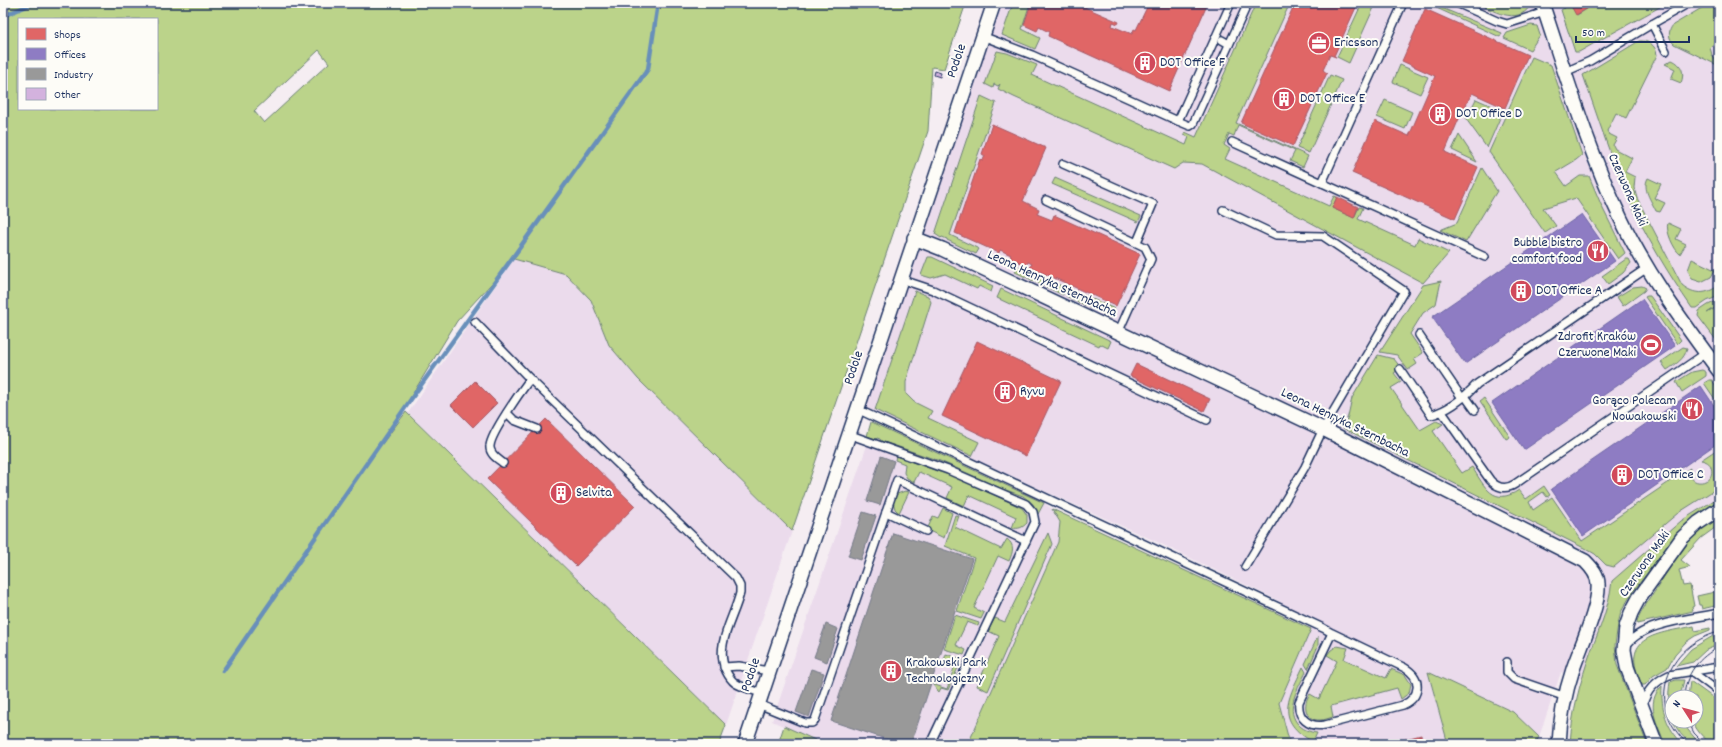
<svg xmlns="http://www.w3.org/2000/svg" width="1722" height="747" viewBox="0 0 1722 747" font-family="Dekko,sans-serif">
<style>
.built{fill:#ebdbec}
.green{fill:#bbd38a;stroke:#6b8174;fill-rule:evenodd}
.shops{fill:#e06666;stroke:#a55664}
.offices{fill:#8e7cc3;stroke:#6c65a5}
.industry{fill:#999;stroke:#737987}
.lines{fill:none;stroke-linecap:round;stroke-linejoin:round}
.stream{stroke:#678fba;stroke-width:4.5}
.building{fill:#d3b2de;stroke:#1b2f5e}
.service-casing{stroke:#1b2f5e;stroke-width:10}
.minor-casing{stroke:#1b2f5e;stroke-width:16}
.service{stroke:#fdfcf7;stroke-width:7}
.minor{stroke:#fdfcf7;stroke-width:13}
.tram{stroke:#1b2f5e;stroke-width:1}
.labels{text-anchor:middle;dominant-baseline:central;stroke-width:4;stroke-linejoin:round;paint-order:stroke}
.poi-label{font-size:14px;fill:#1b2f5e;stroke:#fdfcf7;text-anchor:start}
.street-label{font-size:14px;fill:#1b2f5e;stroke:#fdfcf7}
</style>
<rect width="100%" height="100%" fill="#f5edf2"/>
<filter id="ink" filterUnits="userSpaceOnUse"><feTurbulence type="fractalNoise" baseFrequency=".025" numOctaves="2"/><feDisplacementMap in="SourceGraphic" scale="8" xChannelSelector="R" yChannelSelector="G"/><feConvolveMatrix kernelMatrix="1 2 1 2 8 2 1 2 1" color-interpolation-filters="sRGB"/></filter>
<g filter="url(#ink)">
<!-- built -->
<g class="built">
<path d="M 1001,3 L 1719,3 L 1719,497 L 1681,521 L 1611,617 L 1582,678 L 1561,672 L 1539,737 L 1513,712 L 1428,673 L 1448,744 L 1290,744 L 1279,703 L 1311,629 L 1279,601 L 1155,541 L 862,408 Z"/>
<path d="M 514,259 L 566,274 L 591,300 L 609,345 L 638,379 L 792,531 L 726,725 L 408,413 Z"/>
<path d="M 872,431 L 998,482 L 1034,495 L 1052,509 L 1060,522 L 1058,542 L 968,744 L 824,744 L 772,721 Z"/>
</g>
<!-- green -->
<g class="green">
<path d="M 3,3 L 966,3 L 944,69 L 932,67 L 928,131 L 792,531 L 638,379 L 609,345 L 591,300 L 566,274 L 514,259 L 457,321 L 382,444 L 406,412 L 726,725 L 719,744 L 3,744 ZM 19,19 L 157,19 L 157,109 L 19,109 ZM 319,50 L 329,63 L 264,123 L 254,111 Z"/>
<path d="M 1013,3 L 1030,3 L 1022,29 L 1040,38 L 1035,49 L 1002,35 Z"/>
<path d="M 1256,3 L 1290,3 L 1236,123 L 1308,156 L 1303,167 L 1290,161 L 1295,151 L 1238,125 L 1234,136 L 1229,134 L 1224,145 L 1230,149 L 1225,159 L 1329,206 L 1334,196 L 1337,197 L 1332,208 L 1354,218 L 1359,207 L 1363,208 L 1358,219 L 1415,245 L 1418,238 L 1449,253 L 1423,283 L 1202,164 L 1183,163 L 1174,169 L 1014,97 L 998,89 L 1000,84 L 998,86 L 994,84 L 993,88 L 985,84 L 997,51 L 1007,53 L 1037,65 L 1032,75 L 1186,145 L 1189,137 L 1184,135 L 1185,132 L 1196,137 Z"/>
<path d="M 1362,3 L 1376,3 L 1349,63 L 1337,57 Z"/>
<path d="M 1431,3 L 1438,3 L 1437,6 L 1502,33 L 1500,37 L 1430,5 Z"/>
<path d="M 1476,3 L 1529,3 L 1530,6 C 1517,26 1492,10 1476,3 Z"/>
<path d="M 1584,3 L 1667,3 C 1637,20 1608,35 1579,52 L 1575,52 L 1561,10 L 1570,4 L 1577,15 L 1587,9 Z"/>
<path d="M 1710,3 L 1719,3 L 1719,39 L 1710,47 L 1712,55 L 1719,66 L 1674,44 C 1668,38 1668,31 1673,25 Z"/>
<path d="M 1531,25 L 1537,26 L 1540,35 L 1530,50 L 1504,38 L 1507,33 Z"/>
<path d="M 1639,41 C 1648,40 1656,45 1657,55 L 1626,118 L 1616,113 L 1607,131 L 1609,134 L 1617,138 L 1613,145 L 1615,149 L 1632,158 L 1625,172 L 1635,177 L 1634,188 L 1637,198 L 1682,285 C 1694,295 1707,295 1719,285 L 1719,296 L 1707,301 L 1697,308 L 1692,308 C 1667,272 1645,235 1627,195 C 1610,156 1597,115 1583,75 Z"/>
<path d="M 1532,57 L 1551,65 L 1582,155 L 1576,160 L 1556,172 L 1566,186 L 1580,176 L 1589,176 L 1603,209 L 1625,253 L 1618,259 L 1576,198 L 1543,208 L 1556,226 L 1545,233 L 1489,152 Z"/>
<path d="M 1672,60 C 1682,64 1685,73 1681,83 L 1671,79 L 1675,69 L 1665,64 Z"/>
<path d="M 1400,65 L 1428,77 L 1420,94 L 1393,82 Z"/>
<path d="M 1330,75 L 1342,80 L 1309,153 L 1297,148 Z"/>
<path d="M 981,96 L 996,103 L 950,235 L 979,249 L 976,254 L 947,240 L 947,239 L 942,237 L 941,238 L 935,234 Z"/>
<path d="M 1476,99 L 1503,111 L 1487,148 L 1466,119 Z"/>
<path d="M 1385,100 L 1412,112 L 1405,129 L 1377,117 Z"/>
<path d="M 1459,135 L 1477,162 L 1452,150 Z"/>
<path d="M 1482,168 L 1497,191 L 1466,242 L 1440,230 L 1457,223 Z"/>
<path d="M 1055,178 L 1141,216 L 1138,222 L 1052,184 Z"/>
<path d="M 1648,178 L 1661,184 L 1654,198 L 1665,203 L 1660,212 L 1656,211 C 1651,200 1642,189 1648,178 Z"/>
<path d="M 1668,223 L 1681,229 L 1676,239 L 1686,244 L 1680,254 C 1674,250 1665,230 1668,223 Z"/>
<path d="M 928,257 L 932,257 L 993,286 L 991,292 L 979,286 L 977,289 L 945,274 L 931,278 L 921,275 Z"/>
<path d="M 1626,259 L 1629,259 L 1631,263 L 1623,273 L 1608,284 L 1602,276 Z"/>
<path d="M 1692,259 L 1715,270 L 1711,277 L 1701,282 L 1692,279 L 1688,270 Z"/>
<path d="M 1018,266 L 1066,288 L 1063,295 L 1015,272 Z"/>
<path d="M 1441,281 L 1436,304 L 1423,313 L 1410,334 L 1423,353 L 1414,359 L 1417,364 L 1408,370 L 1397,355 L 1380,352 L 1423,285 Z"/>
<path d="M 1642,286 L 1646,288 L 1644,291 L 1623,306 L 1617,297 L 1633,287 Z"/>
<path d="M 1001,289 L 1111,341 L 1108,348 L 1100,344 L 1099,346 L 997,298 Z"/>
<path d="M 1070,289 L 1115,309 L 1111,318 L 1066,296 Z"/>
<path d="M 915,291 L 928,296 L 931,302 L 906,382 L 906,394 L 914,402 L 932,411 L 928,418 L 979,442 L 972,456 L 875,410 Z"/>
<path d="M 1647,296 L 1650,296 L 1681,340 L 1677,344 L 1645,297 Z"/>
<path d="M 1719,300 L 1719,305 L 1707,313 L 1719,306 L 1719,344 L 1698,316 L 1699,311 L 1708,305 Z"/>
<path d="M 1683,347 L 1687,348 C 1685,359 1676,364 1667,370 L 1661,362 Z"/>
<path d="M 1378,355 L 1394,359 L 1401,368 L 1394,373 L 1401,382 L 1391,388 L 1420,430 L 1436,421 L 1443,424 L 1433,431 L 1462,473 L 1472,467 C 1485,487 1493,507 1519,490 L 1526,499 L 1544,486 L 1550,495 L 1547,497 L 1543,492 L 1529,502 L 1533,510 L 1552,497 L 1582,541 L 1690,468 C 1686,489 1717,485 1711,467 C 1710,463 1706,461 1701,460 L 1719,448 L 1719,487 L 1678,513 L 1614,567 L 1606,565 L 1595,554 L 1588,550 L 1343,428 L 1348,416 L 1352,398 Z"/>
<path d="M 1702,370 L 1706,372 L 1706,376 L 1682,392 L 1676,382 L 1692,372 Z"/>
<path d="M 1709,380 L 1712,380 L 1719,391 L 1719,405 L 1704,383 Z"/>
<path d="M 1484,398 L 1510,437 L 1506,439 L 1480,401 Z"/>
<path d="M 871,422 L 1044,503 L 1038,514 L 1033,504 L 1023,496 L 1003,489 L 940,461 L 881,441 L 880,439 L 877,438 L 876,439 L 867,436 Z"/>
<path d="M 896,456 L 940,472 L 941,470 L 1022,508 L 1027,515 L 1027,523 C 1022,528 1019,529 1012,528 L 1016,517 L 969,495 L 964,506 L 947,498 L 952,487 L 919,472 L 914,482 L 907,478 L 904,473 L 905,464 L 895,460 Z"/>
<path d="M 905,491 L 909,492 L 899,513 L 895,509 L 893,502 L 897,494 Z"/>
<path d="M 1719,497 L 1719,501 L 1695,517 L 1679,531 L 1632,593 L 1621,612 L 1618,624 L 1615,645 L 1617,665 L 1647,744 L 1570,744 C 1572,712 1580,682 1591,651 C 1600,628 1609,606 1612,581 L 1681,521 Z"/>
<path d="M 943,508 L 952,513 L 944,538 L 927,530 L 933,516 L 938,518 Z"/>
<path d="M 1052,509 L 1311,629 L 1279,703 L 1290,744 L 968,744 L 1058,542 L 1060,522 Z"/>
<path d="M 955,515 L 959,516 L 955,527 L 1001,549 L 1007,539 C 1015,545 1013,552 1009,561 L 998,556 L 974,608 L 984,613 L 981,619 L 957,611 L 974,558 L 945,546 Z"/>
<path d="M 1719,517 L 1719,525 L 1701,538 L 1681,560 L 1690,567 L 1679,570 L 1683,586 L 1690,585 L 1694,606 L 1692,607 L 1693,611 L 1637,624 L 1637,622 C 1641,610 1650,599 1657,588 C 1675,559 1689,535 1719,517 Z"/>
<path d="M 1048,533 L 1052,544 L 988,691 L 977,686 L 999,636 L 988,631 L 995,618 L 1005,622 Z"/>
<path d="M 1719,591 L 1719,605 L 1702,609 L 1701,605 L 1699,605 L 1697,596 Z"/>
<path d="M 955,615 L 979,623 L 978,626 L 967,622 L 956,645 L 966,650 L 964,655 L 944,649 Z"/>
<path d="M 1694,626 L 1695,631 L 1710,628 L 1710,630 L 1695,636 L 1686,642 L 1675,654 L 1667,668 L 1653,676 L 1645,685 L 1642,685 C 1618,635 1658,634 1694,626 Z"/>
<path d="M 1318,636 L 1318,646 L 1308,669 L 1305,664 Z"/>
<path d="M 1713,636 L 1716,646 L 1706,650 L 1693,662 L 1676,666 L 1691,649 Z"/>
<path d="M 1337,646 L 1348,648 L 1344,659 L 1386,678 L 1391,669 L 1405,675 L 1411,684 L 1409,693 L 1401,699 L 1397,688 L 1331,706 L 1333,717 C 1329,718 1325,720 1320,720 C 1305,721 1302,704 1310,694 L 1319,699 L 1337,661 L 1327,655 L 1331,650 Z"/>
<path d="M 946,654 L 962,659 L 948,690 L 941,688 L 939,692 L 932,684 L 947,689 L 954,668 L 943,664 Z"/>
<path d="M 1303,667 L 1306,672 C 1299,687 1285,707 1297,723 C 1302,729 1309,732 1317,733 L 1313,742 C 1274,720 1288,699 1303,667 Z"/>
<path d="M 1428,672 L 1513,712 L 1539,737 L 1535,744 L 1448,744 Z"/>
<path d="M 1676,680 L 1684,680 L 1680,697 L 1672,697 L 1672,719 C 1668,707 1668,694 1670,682 Z"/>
<path d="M 1690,681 L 1719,702 L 1719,744 C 1706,744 1698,732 1692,721 L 1696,721 L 1696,697 L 1688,697 Z"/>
<path d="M 1662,686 C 1661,710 1666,727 1683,744 L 1665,744 C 1658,725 1644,703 1662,686 Z"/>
<path d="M 1673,721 L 1683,721 L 1688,730 L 1700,744 C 1686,744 1679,733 1673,721 Z"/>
<path d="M 784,726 L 824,744 L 778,744 Z"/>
</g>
<!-- shops -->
<g class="shops">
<path d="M 1031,3 L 1083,3 L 1082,6 L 1119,22 L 1118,24 L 1113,22 L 1112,26 L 1132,34 L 1134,29 L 1136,30 L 1149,3 L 1208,3 L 1169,91 L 1048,36 L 1049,32 L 1039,27 L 1037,31 L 1024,25 Z"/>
<path d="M 1295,3 L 1358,3 L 1334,56 L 1336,57 L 1330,55 L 1323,70 L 1328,74 L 1327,73 L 1293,146 L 1241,123 Z"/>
<path d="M 1572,3 L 1584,3 L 1588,8 L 1576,15 L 1570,4 Z"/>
<path d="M 1425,9 L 1528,55 L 1505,108 L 1472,93 L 1458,121 L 1445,152 L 1478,167 L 1455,219 L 1352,173 L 1375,121 L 1409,136 L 1435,76 L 1402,61 Z"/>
<path d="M 992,124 L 1046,148 L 1023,201 L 1039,209 L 1037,214 L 1052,220 L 1054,215 L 1140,254 L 1116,306 L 1030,267 L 1032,264 L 1028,262 L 1026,265 L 1010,258 L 1011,255 L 1000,250 L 999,253 L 955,233 L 980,159 L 983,160 L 985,156 L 982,154 Z"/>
<path d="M 1337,197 L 1358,207 L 1354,218 L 1332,208 Z"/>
<path d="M 977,341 L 1061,381 L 1026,456 L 942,416 Z"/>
<path d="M 1136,364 L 1210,399 L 1204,411 L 1130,376 Z"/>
<path d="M 475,381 L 497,403 L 473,427 L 451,405 Z"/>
<path d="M 546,419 L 635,506 L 576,566 L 487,479 Z"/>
<path d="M 1421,735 L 1423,744 L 1387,744 Z"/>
</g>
<!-- offices -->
<g class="offices">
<path d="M 1582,214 L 1615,261 L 1465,364 L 1432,317 Z"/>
<path d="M 1642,299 L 1675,346 L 1524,450 L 1492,403 Z"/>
<path d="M 1701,386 L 1719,413 L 1719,442 L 1583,536 L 1551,489 Z"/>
</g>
<!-- industry -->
<g class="industry">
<path d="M 881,456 L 894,461 L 880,505 L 867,501 Z"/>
<path d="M 863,512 L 876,516 L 861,560 L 848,556 Z"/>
<path d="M 893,533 L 972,559 L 911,744 L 901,744 L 831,721 Z"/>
<path d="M 826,624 L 838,629 L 827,662 L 814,657 Z"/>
<path d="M 811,669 L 824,673 L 809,717 L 796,712 Z"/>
</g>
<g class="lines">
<!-- stream -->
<g class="stream">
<path d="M 3,16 L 34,3"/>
<path d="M 223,671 L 416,392 L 648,69 L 658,3"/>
</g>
</g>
<!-- building -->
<path class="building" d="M 935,71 L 941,73 L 940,77 L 934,75 Z"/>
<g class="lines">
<!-- service casing -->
<g class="service-casing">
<g id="service">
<path d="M 1459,4 L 1497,21 L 1507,24 L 1545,12"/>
<path d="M 982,36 L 1032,55 L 1178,121 L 1231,3"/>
<path d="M 1222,40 L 1229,44"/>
<path d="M 1666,51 L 1652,24 L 1689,3"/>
<path d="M 1565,72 L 1590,61 L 1652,24"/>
<path d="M 1178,121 L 1190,126 L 1193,124 L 1248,3"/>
<path d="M 1232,142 L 1485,257"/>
<path d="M 1063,164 L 1153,204 L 1137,242"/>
<path d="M 1322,183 L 1403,3"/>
<path d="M 1046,200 L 1145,247 L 1151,259 L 1118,333"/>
<path d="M 1223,210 L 1276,235 L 1323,236 L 1404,291 L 1323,429 L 1305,467 L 1245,567"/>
<path d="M 900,279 L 933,290 L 1207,420"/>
<path d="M 475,322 L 530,379 L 736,578 L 740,586 L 740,593 C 734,618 714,645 726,671 C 728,675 731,680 735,683 C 743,688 753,690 761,693"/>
<path d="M 1419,335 L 1462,398"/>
<path d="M 1400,369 L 1431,415 C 1450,410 1464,398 1477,384 L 1647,268"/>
<path d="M 1465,396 L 1475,410"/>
<path d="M 857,409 L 1323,628 L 1332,633 L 1405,668 C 1422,678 1421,697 1403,705 L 1325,725 C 1309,728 1297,718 1299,702 L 1332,633"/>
<path d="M 1442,412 L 1490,480 C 1497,488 1506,490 1515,484 L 1706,353"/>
<path d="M 507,413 L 514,420 L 537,429"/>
<path d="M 848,434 L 948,470 L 1026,504 L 1033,512 L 1035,522 L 930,744"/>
<path d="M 503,463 C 498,459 489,454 490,446 C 491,433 521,391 530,379"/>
<path d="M 886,512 L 926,531"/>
<path d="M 1626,646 C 1642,622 1692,619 1719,613"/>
<path d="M 1507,662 L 1507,672 L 1514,679 L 1566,697"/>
<path d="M 724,667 L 739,666 L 769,671"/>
<path d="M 1691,671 L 1719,692"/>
<path d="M 758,704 L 805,723 L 812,723 L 815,720 L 897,480 L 1026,541"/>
<path d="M 1643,705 C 1646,691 1656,681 1669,675 L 1719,667"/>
</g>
</g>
<!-- minor casing -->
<g class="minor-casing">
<g id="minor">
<path d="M 1542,3 C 1566,75 1588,150 1621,219 C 1647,274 1683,322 1719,371"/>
<path d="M 914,238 L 942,249 L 1323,429 L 1585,561 C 1592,568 1598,575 1598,584 C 1600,605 1580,648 1573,669 C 1565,693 1560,719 1559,744"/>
<path d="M 745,744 L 994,3"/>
<path d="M 1656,744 L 1627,667 L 1624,650 L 1626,627 L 1631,613 L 1639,598 L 1682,538 L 1698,523 L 1719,509"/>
</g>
</g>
<!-- service -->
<use href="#service" class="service"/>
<!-- minor -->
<use href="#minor" class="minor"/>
<!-- tram -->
<g class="tram">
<path d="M 1684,697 C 1685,674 1699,657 1719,647"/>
<path d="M 1688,721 L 1694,733 L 1705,744"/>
<path d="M 1688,744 C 1644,706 1666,645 1719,632"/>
</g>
</g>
</g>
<!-- icons -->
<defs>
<g id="office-disc" transform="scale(1.15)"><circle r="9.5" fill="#d1495b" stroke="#fdfcf7"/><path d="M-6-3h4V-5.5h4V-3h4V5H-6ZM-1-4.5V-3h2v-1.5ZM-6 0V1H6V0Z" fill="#fff"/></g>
<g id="building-disc" transform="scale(1.15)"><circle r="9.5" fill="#d1495b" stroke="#fdfcf7"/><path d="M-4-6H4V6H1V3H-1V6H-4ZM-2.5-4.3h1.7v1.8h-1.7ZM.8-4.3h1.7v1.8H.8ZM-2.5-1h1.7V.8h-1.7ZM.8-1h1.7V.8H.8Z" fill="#fff"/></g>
<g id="restaurant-disc" transform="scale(1.15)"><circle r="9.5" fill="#d1495b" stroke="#fdfcf7"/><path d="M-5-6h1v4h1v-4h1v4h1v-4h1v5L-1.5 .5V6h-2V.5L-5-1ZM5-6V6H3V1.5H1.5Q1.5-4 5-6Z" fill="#fff"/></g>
<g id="stadium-disc" transform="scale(1.15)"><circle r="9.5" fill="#d1495b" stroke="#fdfcf7"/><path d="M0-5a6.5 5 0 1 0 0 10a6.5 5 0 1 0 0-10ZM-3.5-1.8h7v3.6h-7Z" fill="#fff"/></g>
</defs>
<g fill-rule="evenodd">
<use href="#office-disc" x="1319" y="43"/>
<use href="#building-disc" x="1145" y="63"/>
<use href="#building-disc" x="1284" y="99"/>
<use href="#building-disc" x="1440" y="114"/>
<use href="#restaurant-disc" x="1598" y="251"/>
<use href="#building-disc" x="1521" y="291"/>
<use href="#stadium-disc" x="1651" y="345"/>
<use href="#building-disc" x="1005" y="392"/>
<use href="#restaurant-disc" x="1692" y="409"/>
<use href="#building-disc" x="1622" y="475"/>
<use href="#building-disc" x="561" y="493"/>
<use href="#building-disc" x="891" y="671"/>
</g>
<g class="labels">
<!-- poi labels -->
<g class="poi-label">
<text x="1334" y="43">Ericsson</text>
<text x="1160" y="63">DOT Office F</text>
<text x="1300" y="99">DOT Office E</text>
<text x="1456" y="114">DOT Office D</text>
<text x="1582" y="243" text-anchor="end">Bubble bistro<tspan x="1582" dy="16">comfort food</tspan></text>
<text x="1536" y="291">DOT Office A</text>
<text x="1636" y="337" text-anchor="end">Zdrofit Kraków<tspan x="1636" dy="16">Czerwone Maki</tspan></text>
<text x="1020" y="392">Ryvu</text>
<text x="1676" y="401" text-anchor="end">Gorąco Polecam<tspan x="1676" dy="16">Nowakowski</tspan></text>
<text x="1638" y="475">DOT Office C</text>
<text x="576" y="493">Selvita</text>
<text x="906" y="663">Krakowski Park<tspan x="906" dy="16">Technologiczny</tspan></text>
</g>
<!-- street labels -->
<g class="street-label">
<text transform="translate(957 61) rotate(-71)">Podole</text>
<text transform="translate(1627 190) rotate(66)">Czerwone Maki</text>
<text transform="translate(1052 284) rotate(25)">Leona Henryka Sternbacha</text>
<text transform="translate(854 368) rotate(-71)">Podole</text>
<text transform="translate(1345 423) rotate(26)">Leona Henryka Sternbacha</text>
<text transform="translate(1645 564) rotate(-55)">Czerwone Maki</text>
<text transform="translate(751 675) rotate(-71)">Podole</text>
</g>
</g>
<!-- margin -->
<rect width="1722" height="747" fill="none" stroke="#fdfcf7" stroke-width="16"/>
<rect x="8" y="8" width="1706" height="731" fill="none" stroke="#1b2f5e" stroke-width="1.5" filter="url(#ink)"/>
<!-- legend -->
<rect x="18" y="18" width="140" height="92" fill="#fdfcf7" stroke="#a3aaba"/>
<rect x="26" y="28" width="20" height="12" fill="#e06666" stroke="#a3aaba"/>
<text x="54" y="38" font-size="12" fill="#1b2f5e">Shops</text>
<rect x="26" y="48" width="20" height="12" fill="#8e7cc3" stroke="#a3aaba"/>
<text x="54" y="58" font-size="12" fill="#1b2f5e">Offices</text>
<rect x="26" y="68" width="20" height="12" fill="#999999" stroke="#a3aaba"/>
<text x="54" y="78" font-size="12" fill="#1b2f5e">Industry</text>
<rect x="26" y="88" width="20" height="12" fill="#d3b2de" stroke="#a3aaba"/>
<text x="54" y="98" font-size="12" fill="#1b2f5e">Other</text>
<!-- north arrow -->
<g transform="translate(1684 709) rotate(306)"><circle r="19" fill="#fdfcf7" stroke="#a3aaba"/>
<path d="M0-3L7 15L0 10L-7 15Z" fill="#d1495b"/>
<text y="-6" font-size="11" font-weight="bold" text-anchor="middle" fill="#1b2f5e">N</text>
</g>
<!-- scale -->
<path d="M1576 36v6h113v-6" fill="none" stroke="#1b2f5e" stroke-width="2"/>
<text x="1582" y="36" font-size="12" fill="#1b2f5e" stroke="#fdfcf7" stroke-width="3" paint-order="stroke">50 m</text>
</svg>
